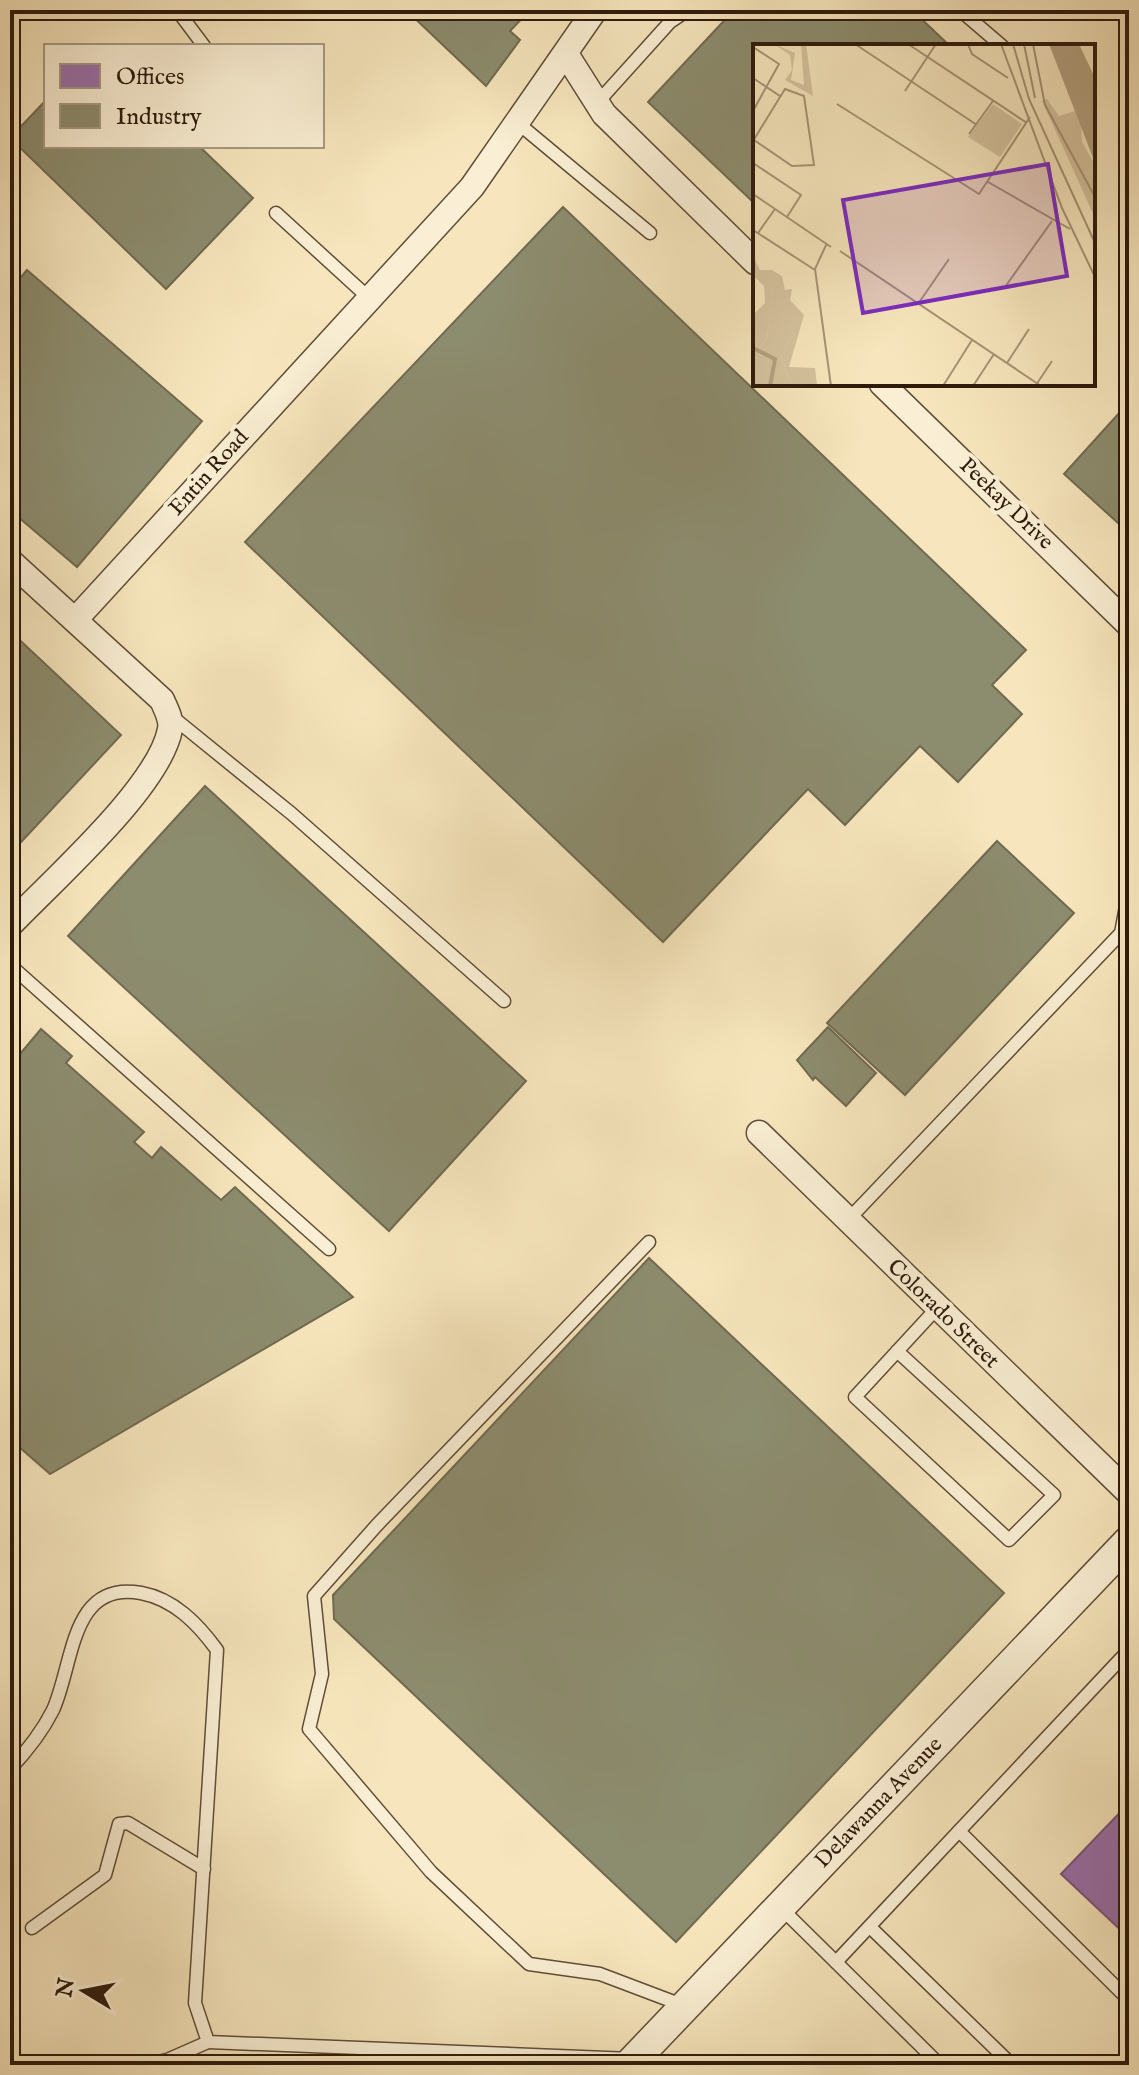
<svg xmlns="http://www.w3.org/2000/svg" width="1139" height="2075" viewBox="0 0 1139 2075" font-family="'IM FELL English',serif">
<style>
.offices{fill:#9970ab;stroke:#79567b;stroke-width:2}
.industry{fill:#8c8c6e;stroke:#706a51;stroke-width:2}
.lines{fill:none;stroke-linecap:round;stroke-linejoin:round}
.service-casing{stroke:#604d38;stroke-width:15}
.minor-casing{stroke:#604d38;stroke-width:27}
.tertiary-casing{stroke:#604d38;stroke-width:33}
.service{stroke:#faefd4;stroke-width:12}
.minor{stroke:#faefd4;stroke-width:24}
.tertiary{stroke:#faefd4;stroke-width:30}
.labels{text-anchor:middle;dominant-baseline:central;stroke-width:8;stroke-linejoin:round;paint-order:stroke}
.street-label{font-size:22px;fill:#2e1a0c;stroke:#faefd4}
.inset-river{fill:none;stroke:#b3a181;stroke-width:4}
.inset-road{fill:none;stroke:#a79476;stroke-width:2}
.view{fill:#7b2cbf;fill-opacity:0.15;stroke:#7b2cbf;stroke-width:4}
.inset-edge{fill:none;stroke:#2e1a0c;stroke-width:4}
</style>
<rect width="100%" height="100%" fill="#f7e6bd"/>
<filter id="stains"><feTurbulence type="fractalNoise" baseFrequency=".0025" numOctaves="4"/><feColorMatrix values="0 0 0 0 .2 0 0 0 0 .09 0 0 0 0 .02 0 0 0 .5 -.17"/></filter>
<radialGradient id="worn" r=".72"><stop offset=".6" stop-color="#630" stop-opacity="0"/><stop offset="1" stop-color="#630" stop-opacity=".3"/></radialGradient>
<!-- offices -->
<path class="offices" d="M 1129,1803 L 1129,1938 L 1061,1874 Z"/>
<!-- industry -->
<g class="industry">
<path d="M 406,10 L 530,10 L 510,31 L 520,40 L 486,86 Z"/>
<path d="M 734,10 L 912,10 L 950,46 L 755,46 L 755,204 L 648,102 Z"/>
<path d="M 46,100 L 46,146 L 199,146 L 253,198 L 166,289 L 10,138 Z"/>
<path d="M 563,207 L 1026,650 L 992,685 L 1022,714 L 958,782 L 920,746 L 845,825 L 808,789 L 663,942 L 245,542 Z"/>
<path d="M 27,270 L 202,421 L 77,567 L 10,510 L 10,290 Z"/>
<path d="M 1129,402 L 1129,533 L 1064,474 Z"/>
<path d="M 10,631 L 121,735 L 10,854 Z"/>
<path d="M 205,786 L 526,1081 L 389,1231 L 68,936 Z"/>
<path d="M 997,841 L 1074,913 L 905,1095 L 827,1023 Z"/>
<path d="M 828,1027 L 876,1073 L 846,1106 L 815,1077 L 813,1080 L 797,1060 Z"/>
<path d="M 41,1029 L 72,1056 L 66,1063 L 144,1132 L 134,1142 L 152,1158 L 161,1147 L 221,1200 L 235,1187 L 353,1297 L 50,1474 L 10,1439 L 10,1045 L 20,1054 Z"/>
<path d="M 649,1258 L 1004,1593 L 676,1942 L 334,1619 L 333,1595 Z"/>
</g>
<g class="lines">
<!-- service casing -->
<g class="service-casing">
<g id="service">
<path d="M 177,10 L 204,46"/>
<path d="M 960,10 L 1002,46"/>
<path d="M 597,103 L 670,22 L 688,10"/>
<path d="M 519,124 L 650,233"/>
<path d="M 276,213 L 370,299"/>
<path d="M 170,715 L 292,814 L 504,1001"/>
<path d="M 10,965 L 329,1249"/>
<path d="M 848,1220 L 1121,933 L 1129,890"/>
<path d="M 649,1242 L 377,1525 L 314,1596 L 322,1674 L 309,1729 L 431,1872 L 529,1964 L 600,1974 L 682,2005"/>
<path d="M 897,1351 L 1054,1495 L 1009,1540 L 855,1397 L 937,1308"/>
<path d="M 10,1769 C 27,1751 42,1732 53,1710 C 74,1664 70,1580 141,1593 C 174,1599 198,1624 217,1650 L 195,2003 L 208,2042 L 632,2059"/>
<path d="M 959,1831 L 1129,2000"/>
<path d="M 780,1907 L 940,2065"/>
<path d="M 870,1927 L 1012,2065"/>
<path d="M 32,1928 L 105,1875 L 119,1824 L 128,1823 L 204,1869"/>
<path d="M 836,1962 L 1129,1650"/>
<path d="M 143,2065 L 167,2060 L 208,2042"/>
</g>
</g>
<!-- minor casing -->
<g class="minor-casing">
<g id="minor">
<path d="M 566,54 L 604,114 L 755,262"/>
<path d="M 882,384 L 1129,625"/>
<path d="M 10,561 L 162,700 C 166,709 172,720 170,729 C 160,786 52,881 10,925"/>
<path d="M 75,620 L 472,187 L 595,10"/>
<path d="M 759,1133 L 1129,1493"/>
</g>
</g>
<!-- tertiary casing -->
<g class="tertiary-casing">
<path id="tertiary" d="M 629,2065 L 1129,1541"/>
</g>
<!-- service -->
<use href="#service" class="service"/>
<!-- minor -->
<use href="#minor" class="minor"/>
<!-- tertiary -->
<use href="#tertiary" class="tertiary"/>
</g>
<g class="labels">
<!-- street labels -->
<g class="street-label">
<text transform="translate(209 473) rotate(-48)">Entin Road</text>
<text transform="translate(1006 504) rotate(44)">Peekay Drive</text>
<text transform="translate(943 1314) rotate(44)">Colorado Street</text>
<text transform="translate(879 1803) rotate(-46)">Delawanna Avenue</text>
</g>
</g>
<!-- overview -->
<g transform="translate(753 44)">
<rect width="342" height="342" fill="#f7e6bd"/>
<path d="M 21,0 L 42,9 L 38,36 L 51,41 L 48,0 L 53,0 L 60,52 L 32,36 L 39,26 L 37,11 ZM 294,55 L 306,72 L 322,67 L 328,82 L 329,98 L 342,121 L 342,174 L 289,57 ZM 0,212 L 7,226 L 19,226 L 29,232 L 32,246 L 39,245 L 37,256 L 51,271 L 36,323 L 62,324 L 64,342 L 39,342 L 28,313 L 40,288 L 20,246 L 14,295 L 0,309 L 0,271 L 12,259 L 11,242 L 0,231 Z" fill="#d5c39f"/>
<path d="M 20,244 L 39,277 L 40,288 L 28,313 L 39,342 L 0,342 L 0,309 L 14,295 Z" fill="#d5c39f"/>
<path d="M 240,60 L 269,80 L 247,113 L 215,93 Z" fill="#d5c39f"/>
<path d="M 248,70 L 262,80 L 241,107 L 228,97 Z" fill="#d5c39f"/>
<path d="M 296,0 L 326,0 L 342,34 L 342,119 Z" fill="#b3a181"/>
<path class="inset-river" d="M 0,304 L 22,315 L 17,342"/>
<path class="inset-road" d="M 102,0 L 224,81M 155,0 L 274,79M 215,0 L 219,10 L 255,34M 248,0 L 309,164 L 342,233M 260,0 L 276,55 L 342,199M 271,0 L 282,54M 280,0 L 292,61 L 342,153M 0,3 L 26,20 L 0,67M 0,34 L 27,52M 152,47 L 183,0M 84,60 L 226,150 L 277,73M 216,90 L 240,57M 0,97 L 32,45 L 51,52 L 61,121 L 39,122 L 1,96M 0,119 L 48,151 L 34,173M 235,138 L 317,185M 0,150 L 78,203M 0,186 L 62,226M 5,189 L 22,165M 74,199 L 62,225 L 78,342M 87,207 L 288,342M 252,243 L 299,177M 165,260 L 196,215M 254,319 L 276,285M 283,341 L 299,317M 190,342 L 219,296M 220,342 L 241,310"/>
<path class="view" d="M 295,120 L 314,232 L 110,269 L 90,156 Z"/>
<rect width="342" height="342" class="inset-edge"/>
</g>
<!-- margin -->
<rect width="1139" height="2075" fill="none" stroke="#f7e6bd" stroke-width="40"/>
<rect x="12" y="12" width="1115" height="2051" fill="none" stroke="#2e1a0c" stroke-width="4"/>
<rect x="20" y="20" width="1099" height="2035" fill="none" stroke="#2e1a0c" stroke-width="2"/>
<!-- legend -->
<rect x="44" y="44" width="280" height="104" fill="#faefd4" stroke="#a89a84" stroke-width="2"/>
<rect x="60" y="64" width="40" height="24" fill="#9970ab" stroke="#a89a84" stroke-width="2"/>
<text x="116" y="84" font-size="24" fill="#2e1a0c">Offices</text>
<rect x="60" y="104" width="40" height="24" fill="#8c8c6e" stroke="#a89a84" stroke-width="2"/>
<text x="116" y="124" font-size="24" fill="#2e1a0c">Industry</text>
<!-- north arrow -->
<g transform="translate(84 1991) rotate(280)" stroke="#faefd4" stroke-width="6" paint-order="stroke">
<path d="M0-6L14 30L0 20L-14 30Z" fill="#2e1a0c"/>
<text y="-12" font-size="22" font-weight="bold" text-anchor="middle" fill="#2e1a0c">N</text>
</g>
<rect width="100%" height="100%" filter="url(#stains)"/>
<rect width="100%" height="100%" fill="url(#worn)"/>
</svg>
